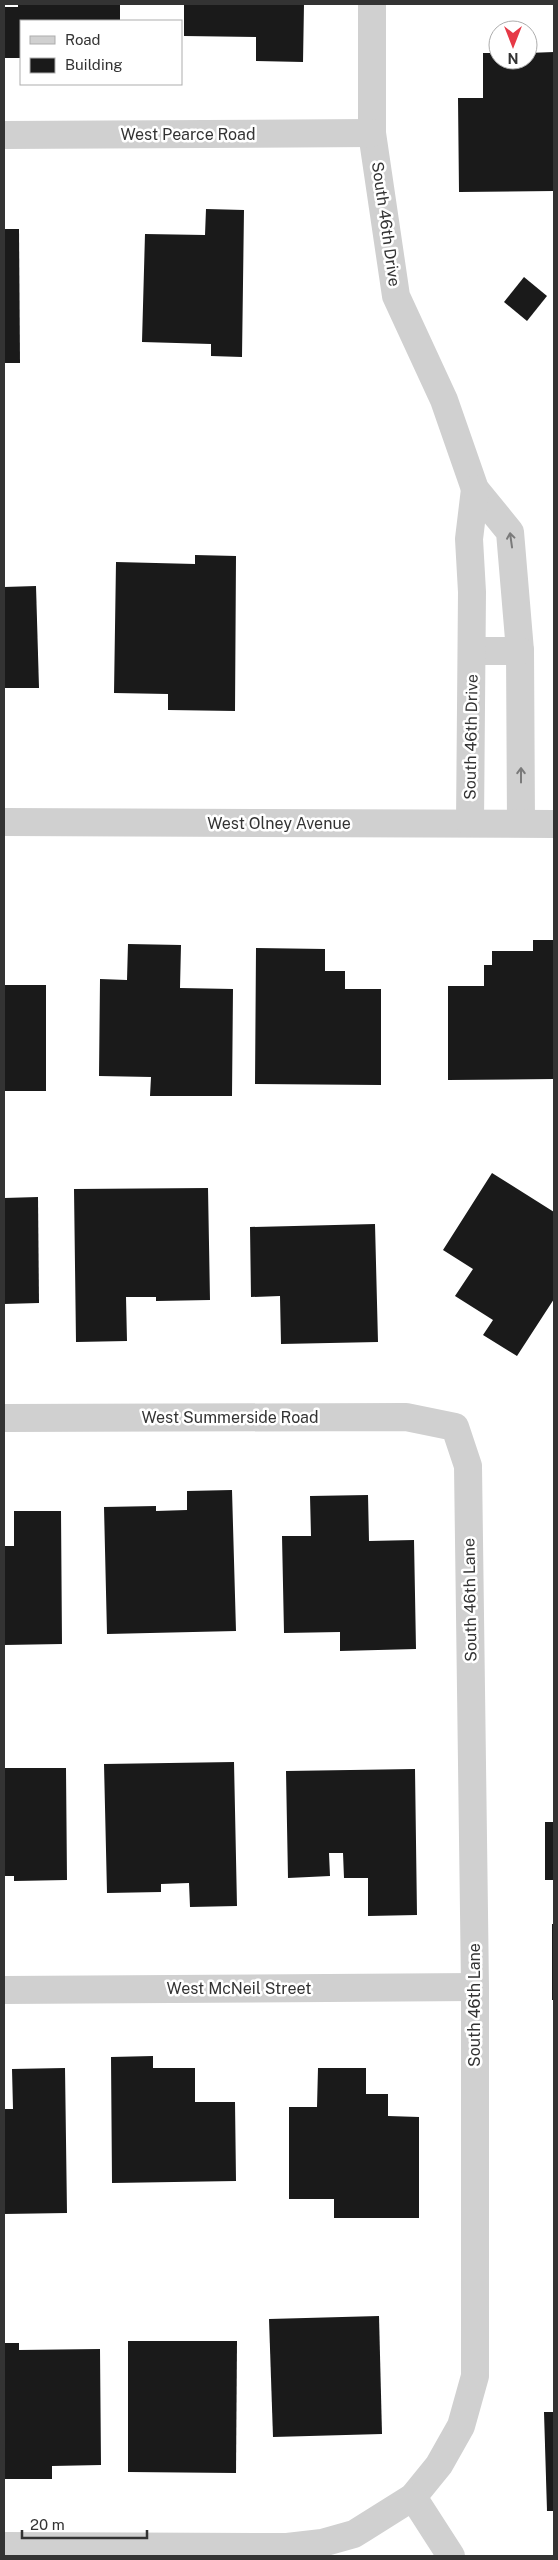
<svg xmlns="http://www.w3.org/2000/svg" width="558" height="2560" viewBox="0 0 558 2560" font-family="'Public Sans',sans-serif">
<style>
.building{fill:#1a1a1a}
.lines{fill:none;stroke-linecap:round;stroke-linejoin:round}
.minor{stroke:#d0d0d0;stroke-width:28}
.oneway{stroke:#7a7a7a}
.labels{text-anchor:middle;dominant-baseline:central;stroke-width:5;stroke-linejoin:round;paint-order:stroke}
.street-label{font-size:16px;fill:#333;stroke:#fff}
</style>
<rect width="100%" height="100%" fill="#fff"/>
<!-- building -->
<g class="building">
<path d="M 18,4 L 120,4 L 120,21 L 21,21 L 21,58 L 4,58 L 4,7 L 18,7 Z"/>
<path d="M 184,4 L 304,4 L 303,62 L 256,61 L 256,37 L 184,36 Z"/>
<path d="M 554,52 L 554,191 L 459,192 L 458,98 L 483,98 L 483,53 L 498,53 L 498,60 L 528,60 L 528,53 Z"/>
<path d="M 206,209 L 244,210 L 242,357 L 211,356 L 211,344 L 142,342 L 145,234 L 205,235 Z"/>
<path d="M 4,229 L 19,229 L 20,363 L 4,363 Z"/>
<path d="M 524,277 L 547,296 L 527,321 L 504,302 Z"/>
<path d="M 195,555 L 236,556 L 235,711 L 168,710 L 168,694 L 114,693 L 116,562 L 195,564 Z"/>
<path d="M 36,586 L 39,688 L 4,688 L 4,587 Z"/>
<path d="M 533,940 L 554,940 L 554,1079 L 448,1080 L 448,986 L 484,986 L 484,965 L 492,965 L 492,951 L 533,951 Z"/>
<path d="M 128,944 L 181,945 L 180,988 L 233,989 L 232,1096 L 150,1096 L 151,1077 L 99,1076 L 100,979 L 127,980 Z"/>
<path d="M 256,948 L 325,949 L 325,971 L 345,971 L 345,989 L 381,989 L 381,1085 L 255,1084 Z"/>
<rect x="4" y="985" width="42" height="106"/>
<path d="M 492,1173 L 554,1212 L 554,1299 L 517,1356 L 483,1335 L 493,1320 L 455,1296 L 473,1269 L 443,1250 Z"/>
<path d="M 208,1188 L 210,1300 L 156,1301 L 156,1297 L 126,1297 L 127,1341 L 76,1342 L 74,1189 Z"/>
<path d="M 38,1197 L 39,1303 L 4,1304 L 4,1198 Z"/>
<path d="M 375,1224 L 378,1342 L 281,1344 L 280,1296 L 251,1297 L 250,1227 Z"/>
<path d="M 232,1490 L 236,1631 L 107,1634 L 104,1507 L 156,1506 L 156,1511 L 187,1510 L 187,1491 Z"/>
<path d="M 368,1495 L 369,1541 L 414,1540 L 416,1649 L 340,1651 L 340,1632 L 284,1633 L 282,1536 L 311,1536 L 310,1496 Z"/>
<path d="M 14,1511 L 61,1511 L 62,1644 L 4,1645 L 4,1546 L 14,1546 Z"/>
<path d="M 234,1762 L 237,1906 L 190,1907 L 189,1883 L 161,1884 L 161,1892 L 107,1893 L 104,1764 Z"/>
<path d="M 4,1768 L 66,1768 L 67,1880 L 14,1881 L 14,1876 L 4,1876 Z"/>
<path d="M 415,1769 L 417,1915 L 368,1916 L 368,1878 L 344,1878 L 343,1853 L 329,1853 L 330,1876 L 288,1878 L 286,1771 Z"/>
<rect x="545" y="1822" width="9" height="58"/>
<rect x="552" y="1924" width="2" height="76"/>
<path d="M 153,2056 L 153,2068 L 195,2068 L 195,2102 L 235,2102 L 236,2181 L 112,2183 L 111,2057 Z"/>
<path d="M 65,2068 L 67,2213 L 4,2214 L 4,2109 L 13,2109 L 12,2069 Z"/>
<path d="M 318,2068 L 366,2068 L 366,2094 L 388,2094 L 388,2116 L 419,2117 L 419,2218 L 334,2218 L 334,2199 L 289,2199 L 289,2107 L 317,2107 Z"/>
<path d="M 379,2316 L 382,2434 L 273,2437 L 269,2319 Z"/>
<path d="M 128,2341 L 237,2341 L 236,2473 L 128,2472 Z"/>
<path d="M 4,2343 L 19,2343 L 19,2350 L 100,2349 L 101,2465 L 52,2466 L 52,2479 L 4,2479 Z"/>
<path d="M 544,2412 L 554,2412 L 554,2511 L 547,2511 Z"/>
</g>
<g class="lines">
<!-- minor -->
<g class="minor">
<path d="M 372,4 L 372,133 L 396,296 L 444,400 L 475,489 L 510,532 L 520,651 L 521,823"/>
<path d="M 4,135 L 372,133"/>
<path d="M 472,651 L 520,651"/>
<path d="M 4,822 L 554,824"/>
<path d="M 470,823 L 472,592 L 469,539 L 475,489"/>
<path d="M 4,1418 L 406,1417 L 455,1427 L 468,1466 L 475,1987 L 475,2376 L 461,2426 L 439,2465 L 413,2497 L 354,2534 L 322,2543 L 287,2547 L 4,2546"/>
<path d="M 4,1990 L 475,1987"/>
<path d="M 413,2497 L 451,2556"/>
</g>
</g>
<!-- one-way arrows -->
<defs><path id="oneway-shaft" d="M-6 0H5M1.5-3L5.5 0L1.5 3" fill="none" stroke-width="1.6" stroke-linecap="round" stroke-linejoin="round" transform="scale(1.25)"/></defs>
<g class="oneway">
<use href="#oneway-shaft" transform="translate(511 540) rotate(-98)"/>
<use href="#oneway-shaft" transform="translate(521 775) rotate(-90)"/>
</g>
<g class="labels">
<!-- street labels -->
<g class="street-label">
<text x="188" y="134">West Pearce Road</text>
<text transform="translate(386 224) rotate(82)">South 46th Drive</text>
<text transform="translate(471 737) rotate(-89)">South 46th Drive</text>
<text x="279" y="823">West Olney Avenue</text>
<text x="230" y="1417">West Summerside Road</text>
<text transform="translate(470 1600) rotate(-91)">South 46th Lane</text>
<text x="239" y="1988">West McNeil Street</text>
<text transform="translate(474 2005) rotate(-90)">South 46th Lane</text>
</g>
</g>
<!-- border -->
<rect width="558" height="2560" fill="none" stroke="#333333" stroke-width="10"/>
<!-- legend -->
<rect x="20" y="20" width="162" height="65" fill="#ffffff" stroke="#adadad"/>
<rect x="30" y="36" width="25" height="8" fill="#d0d0d0" stroke="#adadad"/>
<text x="65" y="45" font-size="15" fill="#333333">Road</text>
<rect x="30" y="58" width="25" height="15" fill="#1a1a1a" stroke="#adadad"/>
<text x="65" y="70" font-size="15" fill="#333333">Building</text>
<!-- north arrow -->
<g transform="translate(513 45) rotate(180)"><circle r="24" fill="#ffffff" stroke="#adadad"/>
<path d="M0-4L9 19L0 12L-9 19Z" fill="#e63946"/>
<text y="-8" font-size="14" font-weight="bold" text-anchor="middle" fill="#333333">N</text>
</g>
<!-- scale -->
<path d="M22 2530v8h125v-8" fill="none" stroke="#333333" stroke-width="2.5"/>
<text x="30" y="2530" font-size="15" fill="#333333" stroke="#ffffff" stroke-width="4" paint-order="stroke">20 m</text>
</svg>
